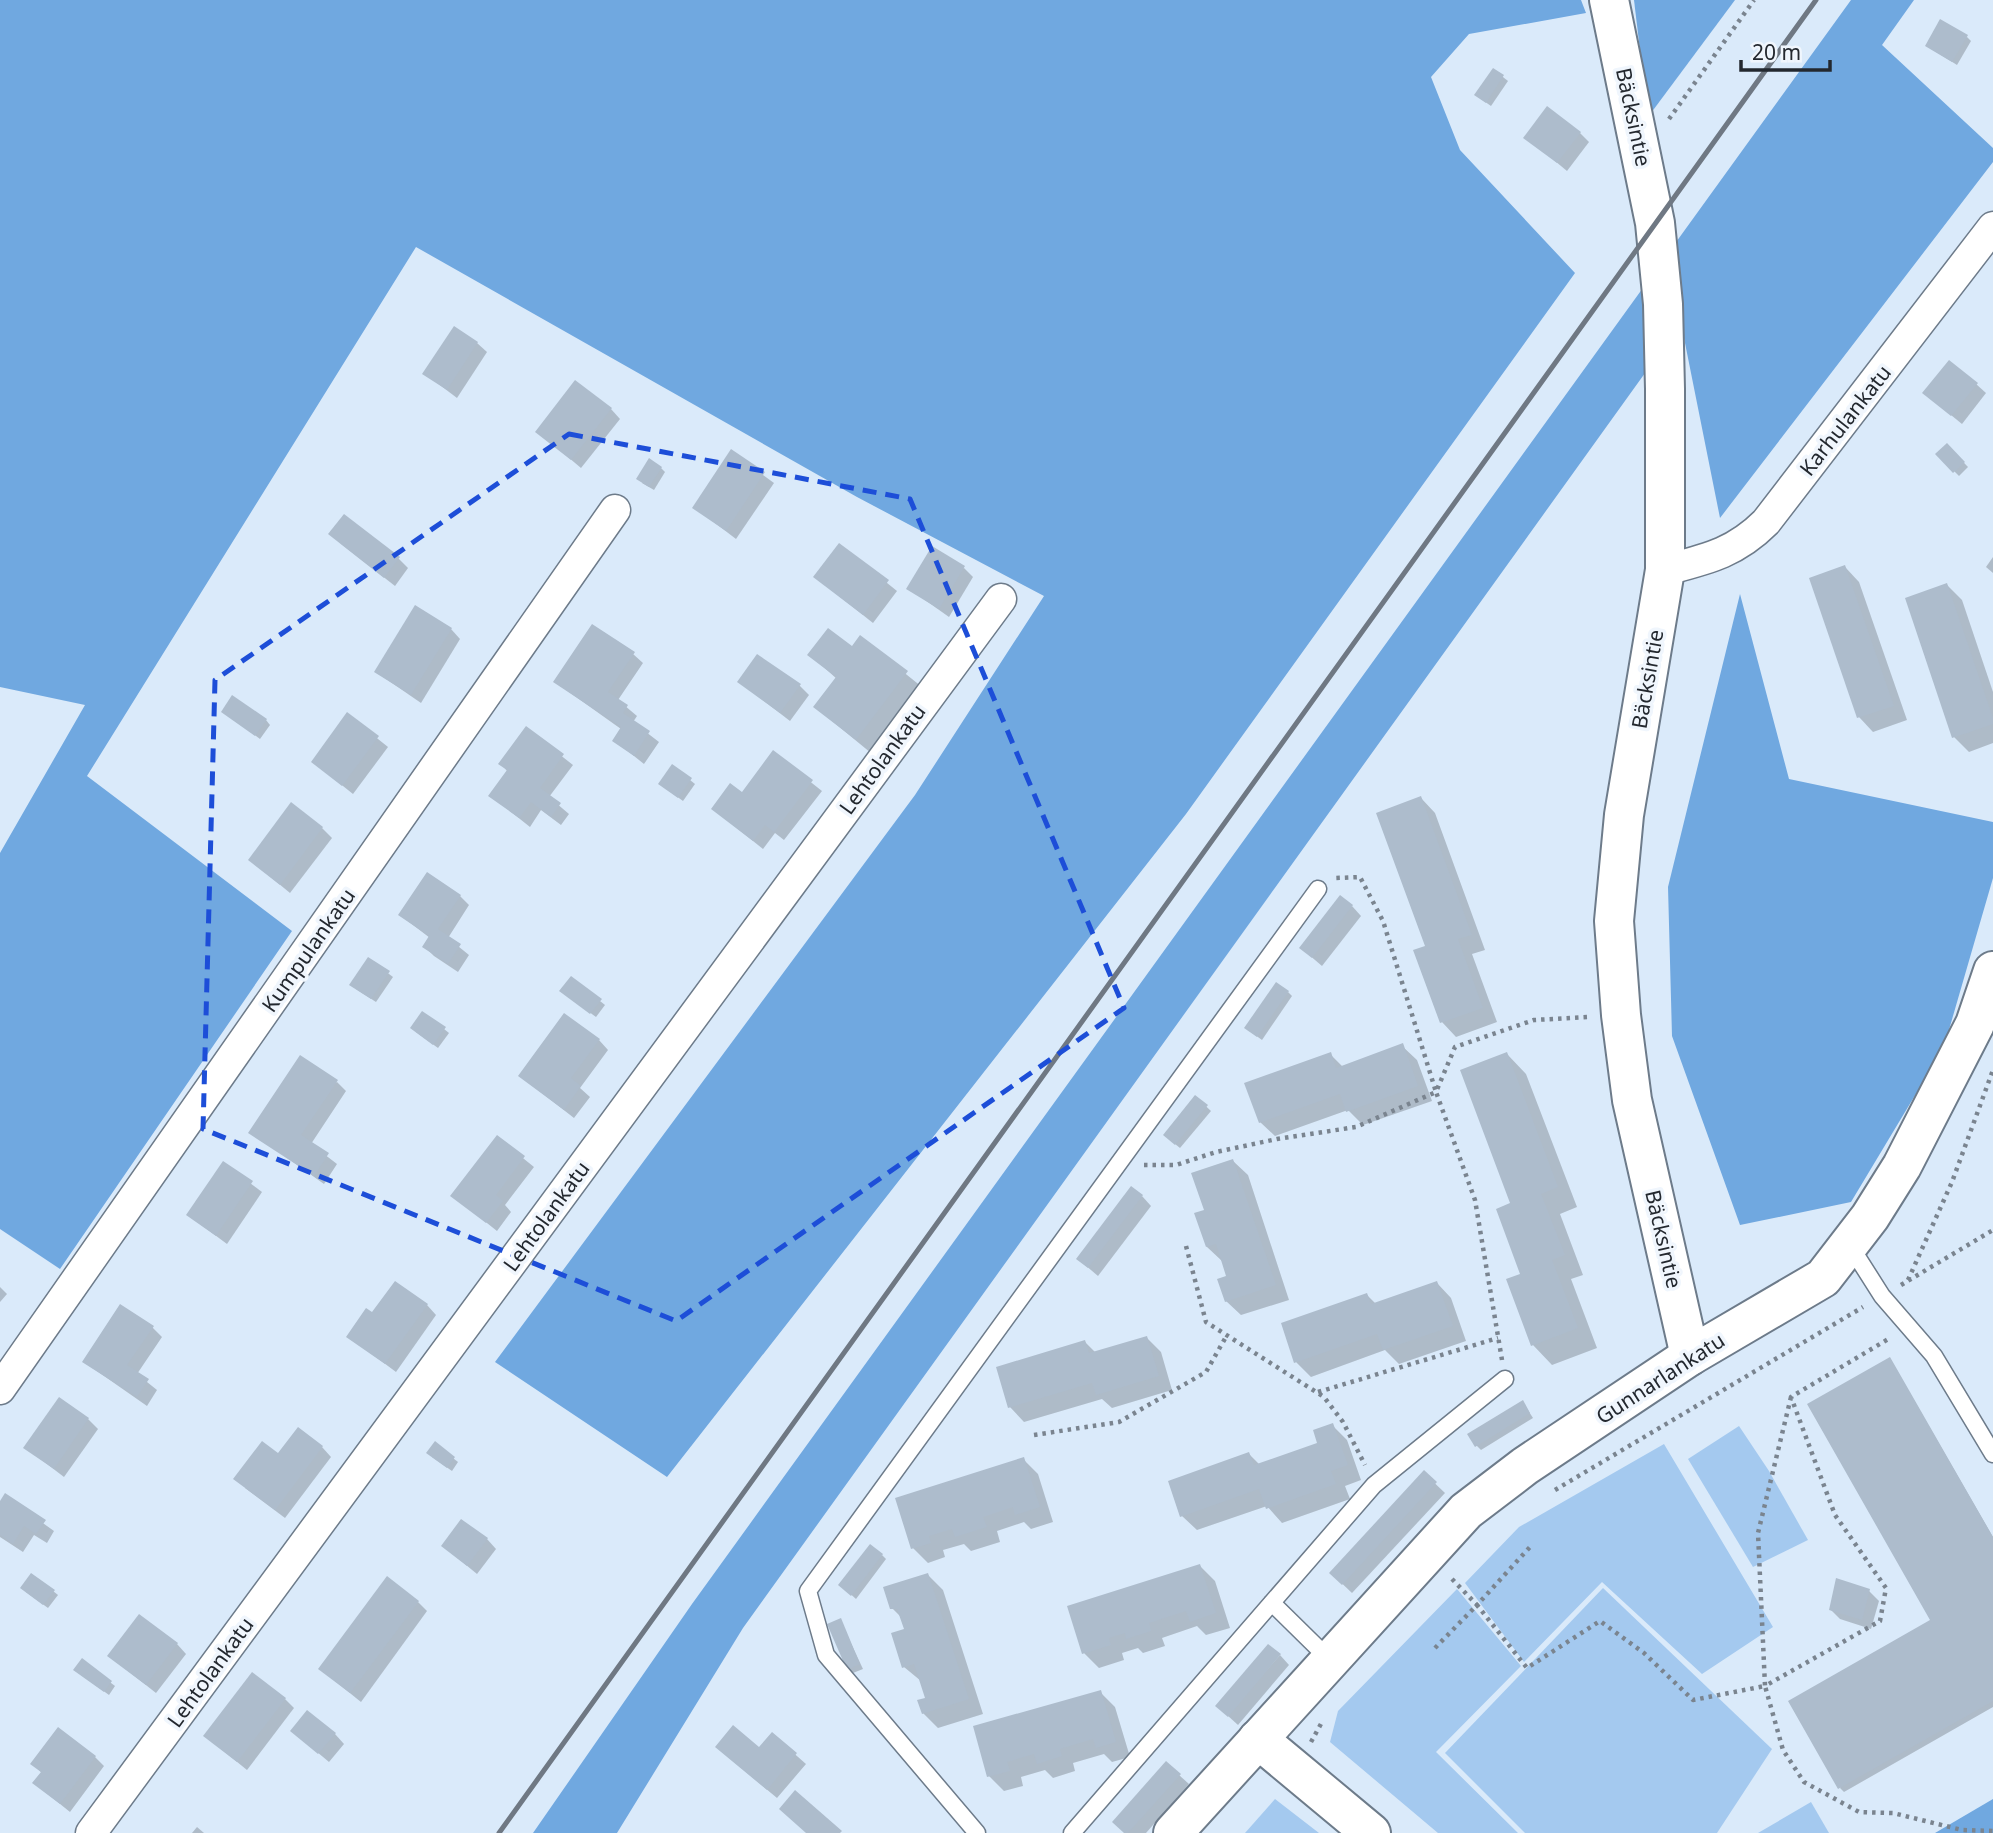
<svg xmlns="http://www.w3.org/2000/svg" width="1993" height="1833" viewBox="0 0 1993 1833" font-family="'Noto Sans',sans-serif">
<style>
.green{fill:#a4c9ef}
.forest{fill:#70a8e0}
.shadow{fill:#0003}
.building{fill:#adbccc}
.lines{fill:none;stroke-linecap:round;stroke-linejoin:round}
.service-casing{stroke:#6d7b8a;stroke-width:19}
.minor-casing{stroke:#6d7b8a;stroke-width:33}
.tertiary-casing{stroke:#6d7b8a;stroke-width:42}
.path{stroke:#7a848f;stroke-width:4.5;stroke-dasharray:3.5 5;stroke-linecap:butt}
.service{stroke:#fff;stroke-width:16}
.minor{stroke:#fff;stroke-width:30}
.tertiary{stroke:#fff;stroke-width:38}
.rail{stroke:#6f7883;stroke-width:5}
.marked{fill:none;stroke:#1d4ed8;stroke-width:5;stroke-dasharray:14 9;stroke-linejoin:round}
.labels{text-anchor:middle;dominant-baseline:central;stroke-width:7;stroke-linejoin:round;paint-order:stroke}
.street-label{font-size:21px;fill:#23282f;stroke:#f0f6fd}
</style>
<rect width="100%" height="100%" fill="#daeafa"/>
<!-- green -->
<g class="green">
<path d="M 1739,1426 L 1769,1471 L 1808,1540 L 1753,1567 L 1688,1459 Z"/>
<path d="M 1664,1444 L 1773,1627 L 1702,1674 L 1602,1582 L 1524,1662 L 1465,1583 L 1519,1527 Z"/>
<path d="M 1603,1588 L 1772,1749 L 1717,1833 L 1525,1833 L 1445,1753 Z"/>
<path d="M 1457,1589 L 1521,1666 L 1436,1752 L 1518,1833 L 1438,1833 L 1330,1742 L 1338,1711 Z"/>
<path d="M 1275,1799 L 1319,1833 L 1245,1833 Z"/>
<path d="M 1811,1802 L 1829,1833 L 1758,1833 Z"/>
</g>
<!-- forest -->
<g class="forest">
<path d="M 0,0 L 1581,0 L 1586,13 L 1469,34 L 1431,77 L 1460,150 L 1575,273 L 1186,814 L 667,1477 L 495,1362 L 915,795 L 1044,596 L 857,497 L 416,247 L 87,776 L 292,931 L 60,1269 L 0,1229 L 0,853 L 85,705 L 0,687 Z"/>
<path d="M 1634,0 L 1735,0 L 1648,117 Z"/>
<path d="M 1851,0 L 1914,0 L 1882,45 L 1993,148 L 1993,162 L 1720,518 L 1681,323 L 743,1628 L 617,1833 L 533,1833 L 692,1604 Z"/>
<path d="M 1740,594 L 1789,779 L 1993,822 L 1993,878 L 1944,1047 L 1851,1202 L 1740,1225 L 1672,1036 L 1668,887 Z"/>
<path d="M 1993,1799 L 1993,1833 L 1935,1833 Z"/>
</g>
<!-- shadow -->
<g class="shadow">
<path d="M 1967,37 L 1971,41 L 1957,65 L 1927,46 Z"/>
<path d="M 1494,70 L 1508,81 L 1491,106 L 1481,99 Z"/>
<path d="M 1580,133 L 1589,142 L 1567,171 L 1526,137 Z"/>
<path d="M 477,343 L 487,352 L 457,398 L 424,373 Z"/>
<path d="M 1976,384 L 1986,393 L 1962,424 L 1924,393 Z"/>
<path d="M 611,409 L 620,419 L 581,468 L 537,431 Z"/>
<path d="M 1947,445 L 1968,467 L 1959,476 L 1937,454 Z"/>
<path d="M 731,452 L 774,483 L 736,539 L 694,507 Z"/>
<path d="M 661,468 L 665,472 L 654,490 L 642,483 Z"/>
<path d="M 340,543 L 399,559 L 408,568 L 395,586 Z"/>
<path d="M 840,545 L 897,591 L 873,623 L 815,577 Z"/>
<path d="M 1993,557 L 1993,573 L 1986,567 Z"/>
<path d="M 1845,567 L 1859,582 L 1907,720 L 1873,732 L 1859,717 Z"/>
<path d="M 964,568 L 973,577 L 949,617 L 908,588 Z"/>
<path d="M 1947,585 L 1962,600 L 1993,692 L 1993,743 L 1969,752 L 1954,737 Z"/>
<path d="M 451,629 L 460,639 L 421,703 L 376,672 Z"/>
<path d="M 861,638 L 922,687 L 871,753 L 815,707 L 837,679 L 810,655 L 852,649 Z"/>
<path d="M 633,654 L 643,663 L 618,700 L 637,716 L 633,722 L 659,742 L 644,764 L 614,740 L 621,729 L 555,682 Z"/>
<path d="M 739,682 L 799,685 L 809,695 L 790,721 Z"/>
<path d="M 223,712 L 266,720 L 270,725 L 260,739 Z"/>
<path d="M 348,715 L 388,747 L 353,794 L 313,762 Z"/>
<path d="M 527,729 L 573,765 L 549,797 L 569,814 L 561,825 L 541,810 L 530,827 L 491,796 L 508,772 L 501,764 Z"/>
<path d="M 774,753 L 822,791 L 784,840 L 775,833 L 763,849 L 713,809 L 742,795 Z"/>
<path d="M 690,780 L 695,784 L 683,801 L 665,788 Z"/>
<path d="M 1421,798 L 1435,813 L 1485,950 L 1472,954 L 1497,1022 L 1456,1037 L 1442,1022 L 1427,947 Z"/>
<path d="M 322,828 L 332,838 L 290,893 L 250,860 Z"/>
<path d="M 460,896 L 469,905 L 448,938 L 469,955 L 458,972 L 434,956 L 425,947 L 430,938 L 400,915 Z"/>
<path d="M 1352,906 L 1361,916 L 1322,966 L 1301,948 Z"/>
<path d="M 369,959 L 393,977 L 376,1002 L 356,989 Z"/>
<path d="M 571,978 L 605,1005 L 596,1017 L 566,995 Z"/>
<path d="M 1288,992 L 1292,996 L 1262,1040 L 1251,1032 Z"/>
<path d="M 444,1029 L 449,1033 L 438,1048 L 416,1032 Z"/>
<path d="M 599,1040 L 608,1050 L 580,1088 L 590,1097 L 574,1118 L 520,1076 Z"/>
<path d="M 1402,1046 L 1417,1060 L 1432,1101 L 1363,1125 L 1348,1110 L 1275,1136 L 1260,1122 L 1330,1054 L 1343,1067 Z"/>
<path d="M 1507,1054 L 1526,1074 L 1577,1207 L 1560,1214 L 1583,1275 L 1571,1279 L 1597,1348 L 1552,1365 L 1533,1345 L 1512,1204 Z"/>
<path d="M 337,1082 L 346,1091 L 311,1144 L 337,1164 L 324,1184 L 251,1132 Z"/>
<path d="M 1196,1097 L 1211,1111 L 1180,1148 L 1169,1139 Z"/>
<path d="M 497,1137 L 534,1167 L 505,1205 L 511,1212 L 497,1231 L 453,1196 Z"/>
<path d="M 1233,1161 L 1248,1175 L 1289,1300 L 1241,1315 L 1226,1301 L 1229,1278 L 1222,1261 L 1207,1247 L 1206,1212 Z"/>
<path d="M 223,1163 L 262,1192 L 227,1244 L 188,1215 Z"/>
<path d="M 1142,1196 L 1151,1206 L 1098,1276 L 1078,1259 Z"/>
<path d="M 1437,1283 L 1451,1298 L 1466,1341 L 1399,1364 L 1385,1350 L 1311,1377 L 1296,1362 L 1367,1295 L 1376,1304 Z"/>
<path d="M 0,1287 L 7,1294 L 0,1302 Z"/>
<path d="M 427,1305 L 436,1315 L 396,1372 L 349,1337 L 373,1315 Z"/>
<path d="M 152,1327 L 162,1337 L 137,1374 L 157,1390 L 147,1406 L 84,1362 Z"/>
<path d="M 1146,1337 L 1161,1352 L 1172,1390 L 1112,1408 L 1102,1399 L 1024,1422 L 1010,1407 L 1085,1342 L 1096,1353 Z"/>
<path d="M 1890,1359 L 1993,1537 L 1993,1707 L 1844,1792 L 1840,1788 L 1932,1621 Z"/>
<path d="M 1526,1407 L 1533,1418 L 1481,1450 L 1476,1445 Z"/>
<path d="M 88,1419 L 98,1429 L 64,1477 L 26,1448 Z"/>
<path d="M 1332,1425 L 1347,1440 L 1361,1480 L 1345,1486 L 1350,1499 L 1282,1523 L 1267,1506 L 1197,1530 L 1182,1516 L 1249,1454 L 1260,1465 L 1319,1444 Z"/>
<path d="M 435,1444 L 458,1462 L 452,1471 L 432,1457 Z"/>
<path d="M 322,1447 L 331,1457 L 285,1518 L 245,1488 L 279,1456 Z"/>
<path d="M 1023,1459 L 1038,1474 L 1053,1522 L 1031,1529 L 1024,1522 L 997,1531 L 1000,1542 L 971,1551 L 964,1544 L 943,1550 L 945,1557 L 928,1563 L 913,1548 Z"/>
<path d="M 1424,1473 L 1445,1493 L 1352,1593 L 1331,1573 Z"/>
<path d="M 5,1496 L 54,1531 L 47,1543 L 34,1535 L 23,1552 L 0,1537 L 0,1504 Z"/>
<path d="M 487,1539 L 496,1549 L 477,1574 L 443,1546 Z"/>
<path d="M 882,1555 L 886,1559 L 856,1599 L 845,1589 Z"/>
<path d="M 1200,1566 L 1215,1581 L 1230,1628 L 1206,1635 L 1197,1626 L 1162,1638 L 1165,1646 L 1143,1653 L 1138,1648 L 1122,1653 L 1124,1660 L 1099,1668 L 1084,1653 Z"/>
<path d="M 928,1575 L 943,1590 L 983,1714 L 938,1728 L 923,1713 L 927,1699 L 921,1681 L 904,1667 L 906,1630 L 902,1618 L 892,1608 Z"/>
<path d="M 53,1591 L 58,1595 L 48,1608 L 26,1592 Z"/>
<path d="M 1869,1591 L 1879,1601 L 1871,1629 L 1840,1619 L 1830,1609 Z"/>
<path d="M 418,1602 L 427,1611 L 361,1702 L 320,1669 Z"/>
<path d="M 840,1620 L 863,1669 L 853,1673 L 848,1669 Z"/>
<path d="M 177,1644 L 186,1654 L 156,1693 L 109,1656 Z"/>
<path d="M 1280,1655 L 1289,1665 L 1238,1725 L 1227,1715 Z"/>
<path d="M 82,1661 L 115,1686 L 109,1695 L 80,1674 Z"/>
<path d="M 1100,1692 L 1115,1707 L 1130,1757 L 1112,1762 L 1104,1754 L 1073,1763 L 1075,1771 L 1053,1778 L 1045,1770 L 1021,1777 L 1023,1786 L 1004,1791 L 989,1776 L 975,1728 Z"/>
<path d="M 285,1699 L 294,1708 L 247,1770 L 205,1736 Z"/>
<path d="M 292,1731 L 335,1734 L 344,1744 L 329,1762 Z"/>
<path d="M 772,1734 L 806,1764 L 777,1798 L 727,1756 L 760,1749 Z"/>
<path d="M 95,1757 L 104,1766 L 70,1812 L 34,1783 L 42,1773 L 33,1764 Z"/>
<path d="M 1179,1775 L 1189,1784 L 1146,1833 L 1125,1833 Z"/>
<path d="M 197,1827 L 204,1833 L 192,1833 Z"/>
</g>
<!-- building -->
<g class="building">
<path d="M 1940,19 L 1968,35 L 1952,62 L 1925,46 Z"/>
<path d="M 1493,68 L 1504,75 L 1486,103 L 1474,95 Z"/>
<path d="M 1547,106 L 1581,132 L 1557,163 L 1523,138 Z"/>
<path d="M 454,326 L 478,342 L 447,390 L 422,374 Z"/>
<path d="M 1949,360 L 1978,383 L 1951,416 L 1922,393 Z"/>
<path d="M 575,380 L 612,408 L 571,460 L 535,432 Z"/>
<path d="M 1947,443 L 1965,462 L 1953,473 L 1935,454 Z"/>
<path d="M 731,449 L 765,472 L 726,531 L 692,508 Z"/>
<path d="M 649,458 L 662,467 L 649,487 L 636,479 Z"/>
<path d="M 344,514 L 400,557 L 384,578 L 328,534 Z"/>
<path d="M 839,543 L 889,580 L 863,615 L 813,577 Z"/>
<path d="M 932,546 L 965,566 L 939,609 L 906,589 Z"/>
<path d="M 1845,565 L 1894,706 L 1857,718 L 1809,578 Z"/>
<path d="M 1947,583 L 1993,718 L 1993,724 L 1952,738 L 1905,598 Z"/>
<path d="M 415,605 L 452,628 L 411,695 L 374,672 Z"/>
<path d="M 592,624 L 635,652 L 608,692 L 628,705 L 623,713 L 650,731 L 634,756 L 612,741 L 621,727 L 553,682 Z"/>
<path d="M 828,628 L 852,646 L 860,635 L 908,671 L 856,740 L 813,707 L 836,677 L 807,655 Z"/>
<path d="M 757,654 L 801,684 L 780,713 L 737,682 Z"/>
<path d="M 232,695 L 267,719 L 255,736 L 221,712 Z"/>
<path d="M 347,712 L 379,736 L 342,786 L 311,762 Z"/>
<path d="M 526,726 L 564,754 L 540,788 L 561,803 L 551,817 L 531,802 L 519,818 L 488,796 L 507,770 L 498,764 Z"/>
<path d="M 773,750 L 813,780 L 774,832 L 765,825 L 753,841 L 711,809 L 730,783 L 742,792 Z"/>
<path d="M 672,764 L 692,778 L 678,798 L 658,784 Z"/>
<path d="M 1421,796 L 1472,935 L 1458,939 L 1483,1008 L 1440,1023 L 1413,950 L 1425,946 L 1376,813 Z"/>
<path d="M 291,802 L 323,827 L 280,885 L 248,860 Z"/>
<path d="M 427,872 L 461,895 L 438,929 L 461,944 L 448,964 L 422,947 L 429,936 L 398,915 Z"/>
<path d="M 1340,895 L 1353,905 L 1312,958 L 1299,948 Z"/>
<path d="M 368,957 L 390,971 L 371,999 L 349,985 Z"/>
<path d="M 571,976 L 602,999 L 590,1014 L 559,991 Z"/>
<path d="M 1276,982 L 1289,991 L 1257,1037 L 1244,1028 Z"/>
<path d="M 422,1011 L 446,1027 L 433,1045 L 410,1028 Z"/>
<path d="M 564,1013 L 600,1039 L 571,1078 L 581,1086 L 564,1110 L 518,1076 Z"/>
<path d="M 1403,1043 L 1418,1086 L 1346,1112 L 1340,1094 L 1259,1123 L 1244,1083 L 1331,1052 L 1336,1068 Z"/>
<path d="M 1507,1052 L 1558,1187 L 1541,1194 L 1565,1255 L 1552,1260 L 1578,1328 L 1531,1346 L 1506,1279 L 1520,1274 L 1496,1209 L 1510,1203 L 1460,1070 Z"/>
<path d="M 300,1055 L 338,1080 L 301,1135 L 329,1153 L 314,1176 L 248,1133 Z"/>
<path d="M 1195,1095 L 1208,1105 L 1175,1145 L 1163,1135 Z"/>
<path d="M 497,1135 L 525,1156 L 496,1195 L 503,1201 L 486,1223 L 450,1196 Z"/>
<path d="M 1233,1159 L 1276,1285 L 1225,1302 L 1217,1279 L 1226,1276 L 1216,1244 L 1206,1247 L 1194,1213 L 1204,1210 L 1191,1173 Z"/>
<path d="M 223,1161 L 253,1181 L 216,1236 L 186,1215 Z"/>
<path d="M 1131,1186 L 1143,1195 L 1088,1268 L 1076,1259 Z"/>
<path d="M 395,1281 L 428,1304 L 385,1364 L 346,1337 L 366,1308 L 372,1312 Z"/>
<path d="M 1437,1281 L 1453,1326 L 1383,1350 L 1377,1334 L 1294,1363 L 1281,1323 L 1367,1293 L 1371,1304 Z"/>
<path d="M 120,1304 L 154,1326 L 127,1365 L 149,1379 L 137,1397 L 82,1362 Z"/>
<path d="M 1147,1336 L 1159,1376 L 1096,1395 L 1092,1383 L 1008,1408 L 996,1367 L 1085,1340 L 1089,1353 Z"/>
<path d="M 1890,1357 L 1993,1537 L 1993,1701 L 1838,1789 L 1788,1701 L 1930,1620 L 1807,1404 Z"/>
<path d="M 59,1397 L 89,1418 L 54,1469 L 23,1448 Z"/>
<path d="M 1523,1400 L 1530,1413 L 1475,1447 L 1467,1434 Z"/>
<path d="M 1333,1423 L 1348,1465 L 1331,1471 L 1336,1484 L 1266,1509 L 1259,1489 L 1180,1517 L 1168,1481 L 1249,1452 L 1254,1465 L 1317,1443 L 1313,1430 Z"/>
<path d="M 298,1427 L 323,1446 L 275,1510 L 233,1479 L 262,1441 L 278,1453 Z"/>
<path d="M 435,1441 L 455,1457 L 447,1468 L 426,1453 Z"/>
<path d="M 1024,1457 L 1040,1507 L 1015,1515 L 1013,1507 L 983,1517 L 987,1527 L 955,1537 L 952,1529 L 929,1536 L 931,1543 L 911,1549 L 895,1498 Z"/>
<path d="M 1424,1470 L 1437,1482 L 1342,1585 L 1329,1573 Z"/>
<path d="M 5,1493 L 46,1520 L 36,1534 L 24,1526 L 13,1544 L 0,1535 L 0,1501 Z"/>
<path d="M 461,1519 L 488,1538 L 467,1566 L 441,1546 Z"/>
<path d="M 870,1544 L 883,1554 L 851,1596 L 838,1585 Z"/>
<path d="M 1200,1564 L 1216,1613 L 1190,1622 L 1186,1611 L 1149,1623 L 1151,1631 L 1126,1639 L 1125,1633 L 1109,1638 L 1111,1645 L 1082,1654 L 1067,1606 Z"/>
<path d="M 31,1573 L 55,1590 L 43,1605 L 20,1588 Z"/>
<path d="M 928,1573 L 969,1699 L 922,1714 L 917,1700 L 925,1698 L 914,1664 L 902,1668 L 891,1633 L 904,1629 L 897,1609 L 890,1609 L 883,1587 Z"/>
<path d="M 387,1576 L 419,1601 L 350,1693 L 318,1669 Z"/>
<path d="M 1836,1578 L 1870,1589 L 1862,1620 L 1829,1610 Z"/>
<path d="M 139,1614 L 178,1643 L 146,1685 L 107,1656 Z"/>
<path d="M 841,1618 L 860,1664 L 847,1670 L 827,1624 Z"/>
<path d="M 1268,1644 L 1281,1654 L 1228,1717 L 1215,1706 Z"/>
<path d="M 82,1658 L 112,1681 L 104,1692 L 73,1670 Z"/>
<path d="M 252,1672 L 286,1698 L 237,1762 L 203,1736 Z"/>
<path d="M 1101,1690 L 1116,1742 L 1096,1748 L 1093,1739 L 1060,1749 L 1062,1756 L 1037,1764 L 1034,1754 L 1007,1762 L 1010,1771 L 987,1777 L 973,1726 Z"/>
<path d="M 307,1710 L 336,1733 L 318,1754 L 290,1731 Z"/>
<path d="M 733,1725 L 759,1747 L 772,1732 L 797,1753 L 767,1790 L 715,1747 Z"/>
<path d="M 58,1727 L 96,1756 L 60,1804 L 32,1783 L 41,1772 L 30,1764 Z"/>
<path d="M 1166,1761 L 1181,1774 L 1128,1833 L 1124,1833 L 1112,1822 Z"/>
<path d="M 795,1790 L 842,1831 L 840,1833 L 806,1833 L 779,1809 Z"/>
</g>
<g class="lines">
<!-- service casing -->
<g class="service-casing">
<g id="service">
<path d="M 1849,1244 L 1882,1296 L 1934,1356 L 1993,1454"/>
<path d="M 1272,1603 L 1330,1660"/>
<path d="M 977,1833 L 826,1655 L 808,1591 L 1318,889"/>
<path d="M 1072,1833 L 1374,1485 L 1505,1379"/>
</g>
</g>
<!-- minor casing -->
<g class="minor-casing">
<g id="minor">
<path d="M 1665,570 C 1707,559 1735,553 1766,522 L 1993,227"/>
<path d="M 0,1389 L 615,510"/>
<path d="M 91,1833 L 1001,599"/>
</g>
</g>
<!-- tertiary casing -->
<g class="tertiary-casing">
<g id="tertiary">
<path d="M 1609,0 L 1655,223 L 1663,304 L 1665,389 L 1665,570 L 1624,815 L 1614,921 L 1621,1015 L 1632,1100 L 1690,1356"/>
<path d="M 1258,1739 L 1371,1833"/>
<path d="M 1173,1833 L 1466,1511 L 1525,1466 L 1690,1356 L 1823,1278 L 1870,1217 L 1902,1166 L 1975,1024 L 1993,971"/>
</g>
</g>
<!-- path -->
<g class="path">
<path d="M 1669,119 L 1754,0"/>
<path d="M 1144,1165 L 1176,1165 L 1216,1152 L 1277,1139 L 1356,1127 L 1436,1092 L 1383,921 L 1360,877 L 1336,878"/>
<path d="M 1186,1246 L 1206,1322 L 1324,1397 L 1343,1422 L 1365,1465"/>
<path d="M 1908,1280 L 1952,1182 L 1993,1070"/>
<path d="M 1901,1285 L 1993,1230"/>
<path d="M 1502,1360 L 1475,1200 L 1436,1092 L 1455,1047 L 1534,1020 L 1588,1017"/>
<path d="M 1318,1392 L 1498,1338"/>
<path d="M 1791,1397 L 1758,1533 L 1765,1686 L 1880,1621 L 1886,1588 L 1835,1515 L 1791,1397 L 1890,1338"/>
<path d="M 1034,1435 L 1119,1422 L 1206,1372 L 1227,1335"/>
<path d="M 1555,1490 L 1863,1307"/>
<path d="M 1452,1579 L 1477,1605 L 1530,1547"/>
<path d="M 1435,1648 L 1477,1605 L 1527,1668 L 1600,1621 L 1644,1653 L 1693,1700 L 1765,1686 L 1783,1750 L 1804,1782 L 1859,1812 L 1893,1813 L 1962,1830 L 1993,1831"/>
<path d="M 1311,1742 L 1322,1722"/>
</g>
<!-- service -->
<use href="#service" class="service"/>
<!-- minor -->
<use href="#minor" class="minor"/>
<!-- tertiary -->
<use href="#tertiary" class="tertiary"/>
<!-- rail -->
<path class="rail" d="M 499,1833 L 1816,0"/>
</g>
<!-- marked area -->
<path class="marked" d="M 569,434 L 910,499 L 1124,1008 L 676,1321 L 203,1129 L 215,680 Z"/>
<g class="labels">
<!-- street labels -->
<g class="street-label">
<text transform="translate(1634 117) rotate(78)">Bäcksintie</text>
<text transform="translate(1845 420) rotate(-52)">Karhulankatu</text>
<text transform="translate(1647 679) rotate(-80)">Bäcksintie</text>
<text transform="translate(882 759) rotate(-54)">Lehtolankatu</text>
<text transform="translate(308 950) rotate(-55)">Kumpulankatu</text>
<text transform="translate(546 1216) rotate(-54)">Lehtolankatu</text>
<text transform="translate(1664 1239) rotate(77)">Bäcksintie</text>
<text transform="translate(1660 1378) rotate(-33)">Gunnarlankatu</text>
<text transform="translate(210 1672) rotate(-54)">Lehtolankatu</text>
</g>
</g>
<!-- scale -->
<path d="M1741 60v10h89v-10" fill="none" stroke="#23282f" stroke-width="3.5"/>
<text x="1752" y="60" font-size="21" fill="#23282f" stroke="#f0f6fd" stroke-width="5" paint-order="stroke">20 m</text>
</svg>
